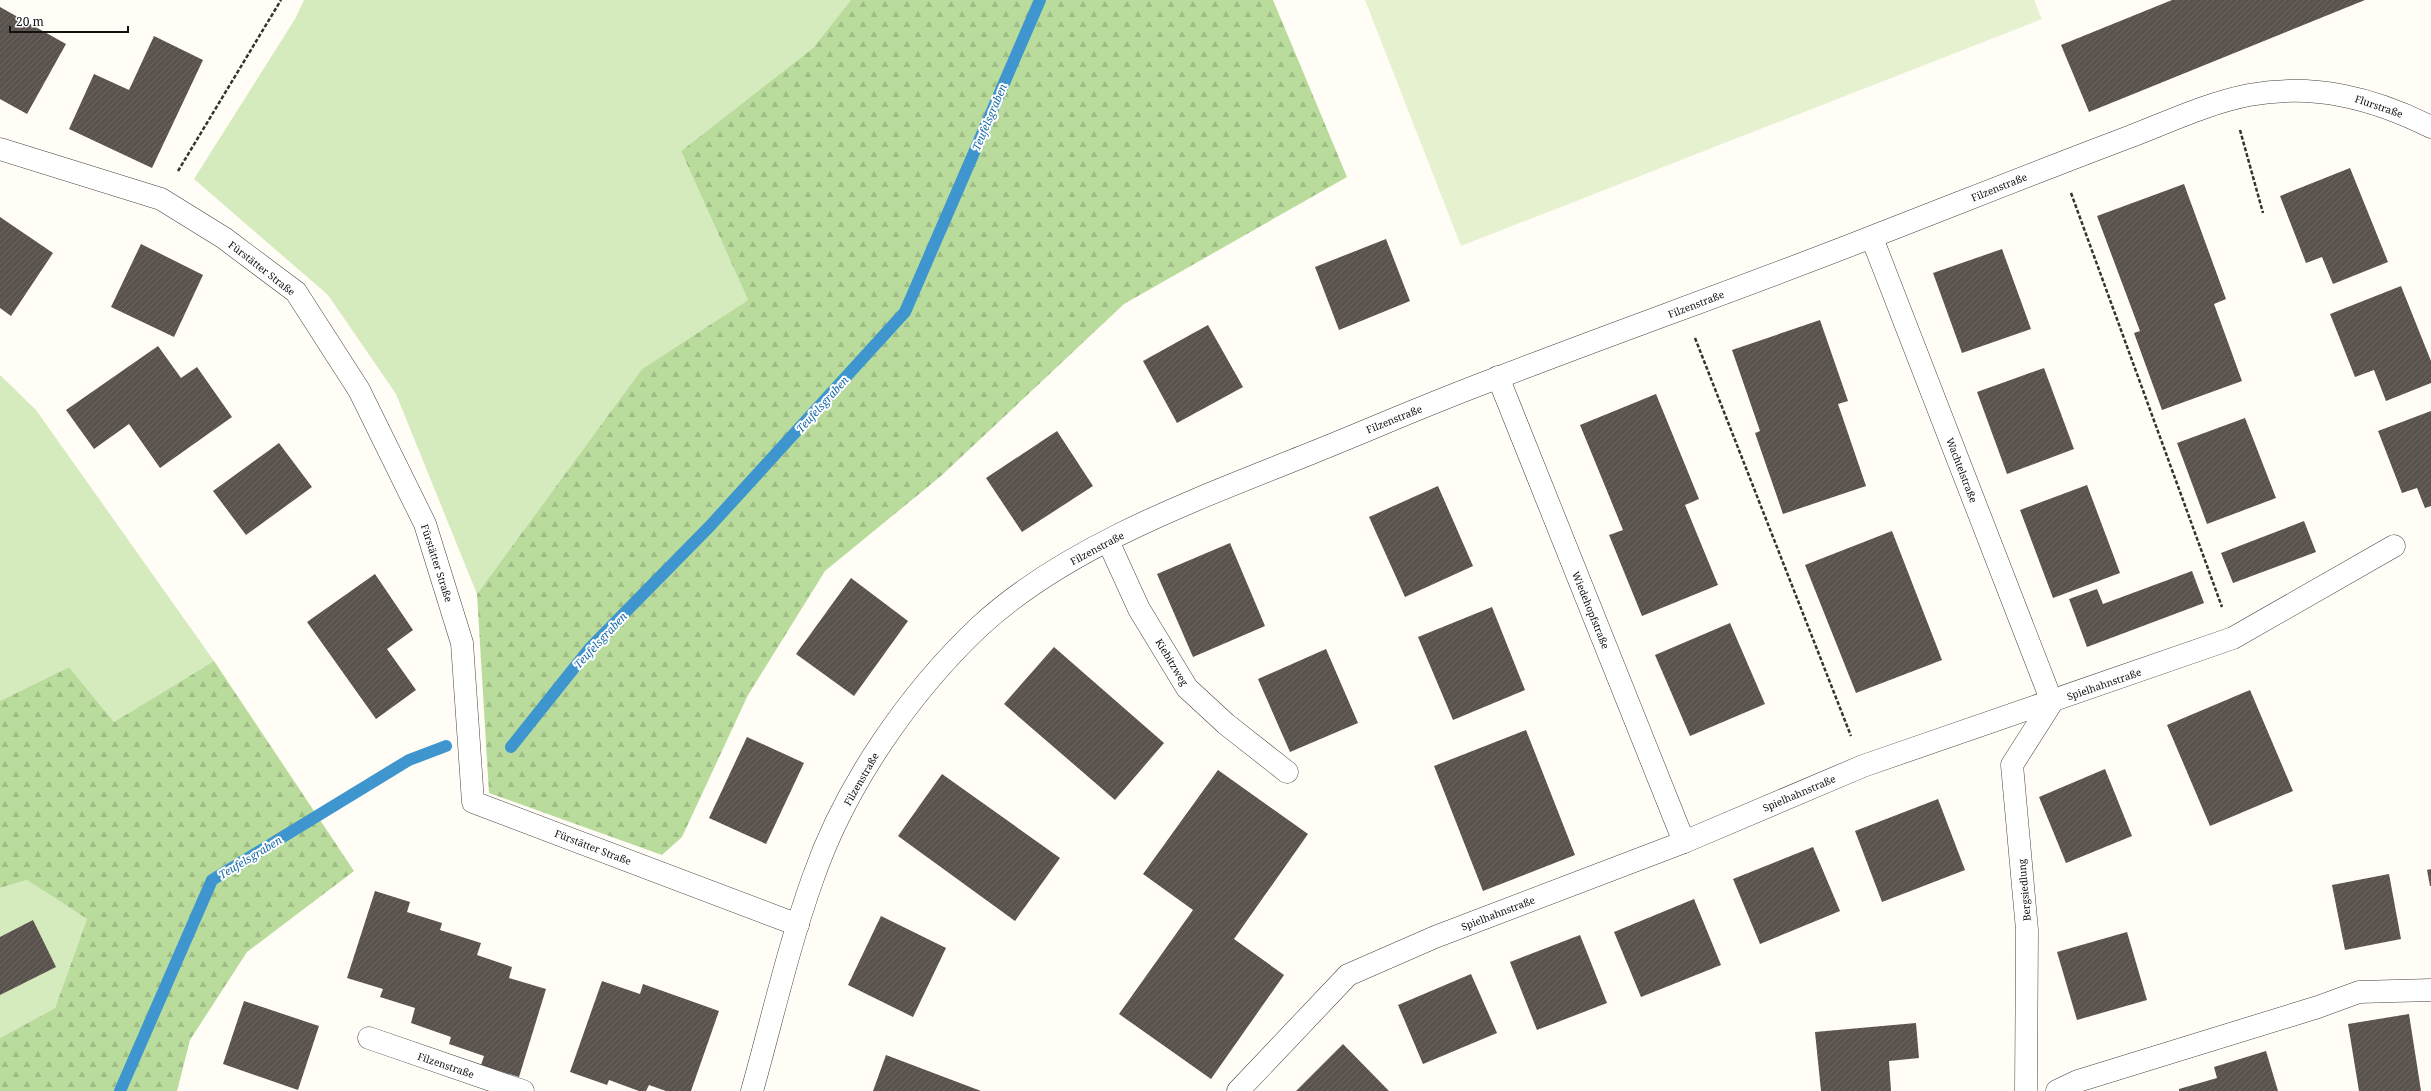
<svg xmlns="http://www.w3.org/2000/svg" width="2431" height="1091" viewBox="0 0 2431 1091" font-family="'Noto Serif',serif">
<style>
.grass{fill:#d5ebbd}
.forest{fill:url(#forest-firs)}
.pitch{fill:#e6f2cf}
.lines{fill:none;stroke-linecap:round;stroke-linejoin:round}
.stream{stroke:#3f96cf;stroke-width:12}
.building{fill:url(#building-hatch)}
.minor-casing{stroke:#444;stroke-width:23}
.path{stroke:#333;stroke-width:2.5;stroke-dasharray:4 2;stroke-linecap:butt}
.minor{stroke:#fff;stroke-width:22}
.labels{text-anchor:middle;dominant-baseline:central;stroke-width:4;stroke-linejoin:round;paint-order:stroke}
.street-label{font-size:10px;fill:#111;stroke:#fff}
.water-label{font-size:11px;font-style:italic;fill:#1768a6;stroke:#fff}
</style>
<defs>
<pattern id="forest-firs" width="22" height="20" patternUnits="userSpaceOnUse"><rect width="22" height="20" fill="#b9dc9c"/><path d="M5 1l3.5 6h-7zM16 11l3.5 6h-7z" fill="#9ebc85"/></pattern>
<pattern id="building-hatch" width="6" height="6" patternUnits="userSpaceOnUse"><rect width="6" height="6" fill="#5a524d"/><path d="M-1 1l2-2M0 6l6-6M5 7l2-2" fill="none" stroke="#6d6662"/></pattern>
</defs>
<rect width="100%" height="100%" fill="#fffdf5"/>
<!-- grass -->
<g class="grass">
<path d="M 304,0 L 851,0 L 813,48 L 681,151 L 748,300 L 642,369 L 477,594 L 396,394 L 328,295 L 194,179 L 295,19 Z"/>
<path d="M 0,375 L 36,410 L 214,661 L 114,722 L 69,667 L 0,701 Z"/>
<path d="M 27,880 L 87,919 L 55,1008 L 0,1038 L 0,888 Z"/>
</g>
<!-- forest -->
<g class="forest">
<path d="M 851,0 L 1273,0 L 1347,177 L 1124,304 L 941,476 L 825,571 L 748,695 L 682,837 L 662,855 L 489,793 L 477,594 L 642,369 L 748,300 L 681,151 L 813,48 Z"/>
<path d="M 214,661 L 354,871 L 247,952 L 190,1040 L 177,1091 L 0,1091 L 0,1038 L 55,1008 L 87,919 L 27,880 L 0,888 L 0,701 L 69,667 L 114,722 Z"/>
</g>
<!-- pitch -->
<path class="pitch" d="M 1365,0 L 2034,0 L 2042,19 L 1461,246 Z"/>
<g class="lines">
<!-- stream -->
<g class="stream">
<path d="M 511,747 L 590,648 L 710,526 L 905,312 L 1040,0"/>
<path d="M 120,1091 L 212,880 L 409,760 L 446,746"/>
</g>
</g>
<!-- building -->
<g class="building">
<path d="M 2172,0 L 2365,0 L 2089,112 L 2061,45 Z"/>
<path d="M 0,7 L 66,44 L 27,114 L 0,99 Z"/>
<path d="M 154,36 L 203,60 L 152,168 L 69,129 L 94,74 L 129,90 Z"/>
<path d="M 2350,168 L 2388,262 L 2333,284 L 2322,257 L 2306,263 L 2280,196 Z"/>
<path d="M 2184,184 L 2226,299 L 2214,304 L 2242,381 L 2162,410 L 2134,333 L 2140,331 L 2097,216 Z"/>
<path d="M 0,217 L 53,253 L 11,316 L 0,308 Z"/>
<path d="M 1386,239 L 1410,301 L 1339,330 L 1315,267 Z"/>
<path d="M 141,244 L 203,275 L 174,337 L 111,307 Z"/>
<path d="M 2002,249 L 2031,329 L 1962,353 L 1933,273 Z"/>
<path d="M 2401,286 L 2431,361 L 2431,383 L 2386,401 L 2374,370 L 2355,377 L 2330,314 Z"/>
<path d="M 1820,320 L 1848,401 L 1838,404 L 1866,486 L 1783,514 L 1755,433 L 1760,431 L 1732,350 Z"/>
<path d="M 1208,325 L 1243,387 L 1177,423 L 1143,361 Z"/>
<path d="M 158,346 L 181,378 L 197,367 L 232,417 L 160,468 L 129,424 L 94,449 L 66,410 Z"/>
<path d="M 2044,368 L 2074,449 L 2007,474 L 1977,392 Z"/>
<path d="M 1656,394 L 1699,499 L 1685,505 L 1718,585 L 1642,616 L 1609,535 L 1623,530 L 1580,425 Z"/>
<path d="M 2431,411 L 2431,506 L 2425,508 L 2417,488 L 2402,493 L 2378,431 Z"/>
<path d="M 2245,418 L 2276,498 L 2207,524 L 2177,443 Z"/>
<path d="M 1057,431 L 1093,486 L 1022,532 L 986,478 Z"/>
<path d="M 279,443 L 312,487 L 246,535 L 213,491 Z"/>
<path d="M 2087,485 L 2120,573 L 2053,598 L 2020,510 Z"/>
<path d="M 1438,486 L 1473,566 L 1405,597 L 1369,517 Z"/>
<path d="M 2304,521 L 2316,552 L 2233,583 L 2221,553 Z"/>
<path d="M 1892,531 L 1942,660 L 1856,693 L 1805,565 Z"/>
<path d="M 1230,543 L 1265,626 L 1193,657 L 1157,574 Z"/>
<path d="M 2192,571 L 2204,603 L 2087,647 L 2069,599 L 2097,589 L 2103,604 Z"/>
<path d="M 375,574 L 413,630 L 387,649 L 416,690 L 376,719 L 307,622 Z"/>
<path d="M 851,578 L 908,621 L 854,696 L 796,654 Z"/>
<path d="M 1492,607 L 1525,690 L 1453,720 L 1418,637 Z"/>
<path d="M 1730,623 L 1765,704 L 1690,736 L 1655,655 Z"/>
<path d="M 1054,647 L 1164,743 L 1115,800 L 1004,704 Z"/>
<path d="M 1326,649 L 1358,723 L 1290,752 L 1258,679 Z"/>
<path d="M 2250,690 L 2293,791 L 2210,826 L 2167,725 Z"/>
<path d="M 1526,730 L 1575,855 L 1483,891 L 1434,766 Z"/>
<path d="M 747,737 L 804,763 L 766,844 L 709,818 Z"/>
<path d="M 2105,769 L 2132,836 L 2066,863 L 2039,797 Z"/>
<path d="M 1218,770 L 1308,834 L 1234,939 L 1284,975 L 1211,1079 L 1119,1014 L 1193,910 L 1143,874 Z"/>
<path d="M 942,774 L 1060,858 L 1015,921 L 898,836 Z"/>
<path d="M 1938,799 L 1965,870 L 1882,902 L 1855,831 Z"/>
<path d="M 1813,847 L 1840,911 L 1760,944 L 1733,879 Z"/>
<path d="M 2431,869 L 2431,886 L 2430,886 L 2427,870 Z"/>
<path d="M 2389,874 L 2401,939 L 2345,950 L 2332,885 Z"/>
<path d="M 375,891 L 410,902 L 407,912 L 442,923 L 440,930 L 481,943 L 477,955 L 512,967 L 509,978 L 546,989 L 519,1077 L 481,1065 L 484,1056 L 449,1044 L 451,1037 L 411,1023 L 415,1008 L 380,997 L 383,989 L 347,978 Z"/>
<path d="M 1694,899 L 1721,965 L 1641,997 L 1614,932 Z"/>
<path d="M 881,916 L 946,948 L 913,1017 L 848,985 Z"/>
<path d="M 33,920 L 56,967 L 0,995 L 0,937 Z"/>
<path d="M 2127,932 L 2147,1000 L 2077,1020 L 2057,952 Z"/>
<path d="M 1580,935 L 1607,1003 L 1537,1030 L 1510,962 Z"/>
<path d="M 1471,974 L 1497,1033 L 1423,1064 L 1398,1005 Z"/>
<path d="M 602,981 L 640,994 L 643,984 L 719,1011 L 691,1091 L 666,1091 L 649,1085 L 646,1091 L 639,1091 L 609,1080 L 607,1085 L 570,1072 Z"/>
<path d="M 244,1001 L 319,1026 L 298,1090 L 223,1064 Z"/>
<path d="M 2409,1014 L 2421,1091 L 2359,1091 L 2348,1024 Z"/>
<path d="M 1916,1023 L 1919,1058 L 1889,1061 L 1891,1091 L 1821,1091 L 1815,1032 Z"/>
<path d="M 1343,1044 L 1389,1091 L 1296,1091 Z"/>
<path d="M 2266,1051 L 2278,1091 L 2179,1091 L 2179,1089 L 2217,1078 L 2214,1067 Z"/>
<path d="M 886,1055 L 981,1091 L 873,1091 Z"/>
</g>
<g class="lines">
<!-- minor casing -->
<g class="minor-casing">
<g id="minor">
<path d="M 0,149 L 161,199 L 224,238 L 296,292 L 359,390 L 425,524 L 462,643 L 473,802 L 798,925"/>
<path d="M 1872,238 L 2052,702 L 2012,765 L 2027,930 L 2026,1091"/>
<path d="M 1498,377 L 1684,842"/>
<path d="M 1108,541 L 1139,609 L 1187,688 L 1226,724 L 1287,772"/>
<path d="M 369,1038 L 523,1091"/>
<path d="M 752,1091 C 772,1020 788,948 813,878 C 845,786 909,693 980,626 C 1069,544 1203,497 1314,452 C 1376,427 1437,400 1500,377 C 1624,329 1750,285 1874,236 C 1959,203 2044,169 2129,137 C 2168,122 2208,103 2249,95 C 2314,83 2373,98 2431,127"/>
<path d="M 1238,1091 L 1348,975 L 1435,937 L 1684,842 L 1863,766 L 2233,638 L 2394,546"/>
<path d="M 2057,1091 L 2078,1081 L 2318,1007 L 2359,992 L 2431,990"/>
</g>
</g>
<!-- path -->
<g class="path">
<path d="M 2240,130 L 2263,213"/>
<path d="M 178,171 L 281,0"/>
<path d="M 2071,193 L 2222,607"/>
<path d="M 1695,338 L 1851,736"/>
</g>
<!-- minor -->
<use href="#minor" class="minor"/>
</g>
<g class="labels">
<!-- street labels -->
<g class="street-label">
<text transform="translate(2379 106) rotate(19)">Flurstraße</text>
<text transform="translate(1999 187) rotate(-22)">Filzenstraße</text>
<text transform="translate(262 268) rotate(38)">Fürstätter Straße</text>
<text transform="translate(1696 304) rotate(-21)">Filzenstraße</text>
<text transform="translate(1394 419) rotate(-22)">Filzenstraße</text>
<text transform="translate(1962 470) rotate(69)">Wachtelstraße</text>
<text transform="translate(1097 548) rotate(-28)">Filzenstraße</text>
<text transform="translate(437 563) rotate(72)">Fürstätter Straße</text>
<text transform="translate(1591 610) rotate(68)">Wiedehopfstraße</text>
<text transform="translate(1172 662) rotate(59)">Kiebitzweg</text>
<text transform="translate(2104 684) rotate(-19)">Spielhahnstraße</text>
<text transform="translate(861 779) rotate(-60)">Filzenstraße</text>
<text transform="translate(1799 793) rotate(-23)">Spielhahnstraße</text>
<text transform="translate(593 847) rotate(21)">Fürstätter Straße</text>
<text transform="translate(2024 890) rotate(-95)">Bergsiedlung</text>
<text transform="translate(1498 913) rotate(-21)">Spielhahnstraße</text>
<text transform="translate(446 1065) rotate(19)">Filzenstraße</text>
</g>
<!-- water labels -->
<g class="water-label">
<text transform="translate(989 117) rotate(-67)">Teufelsgraben</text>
<text transform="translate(822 404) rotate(-48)">Teufelsgraben</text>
<text transform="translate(600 640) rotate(-47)">Teufelsgraben</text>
<text transform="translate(250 857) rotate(-31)">Teufelsgraben</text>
</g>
</g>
<!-- scale -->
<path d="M10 26v6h118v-6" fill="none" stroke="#111111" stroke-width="2"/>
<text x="16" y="26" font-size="12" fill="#111111" stroke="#ffffff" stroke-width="3" paint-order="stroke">20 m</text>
</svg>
